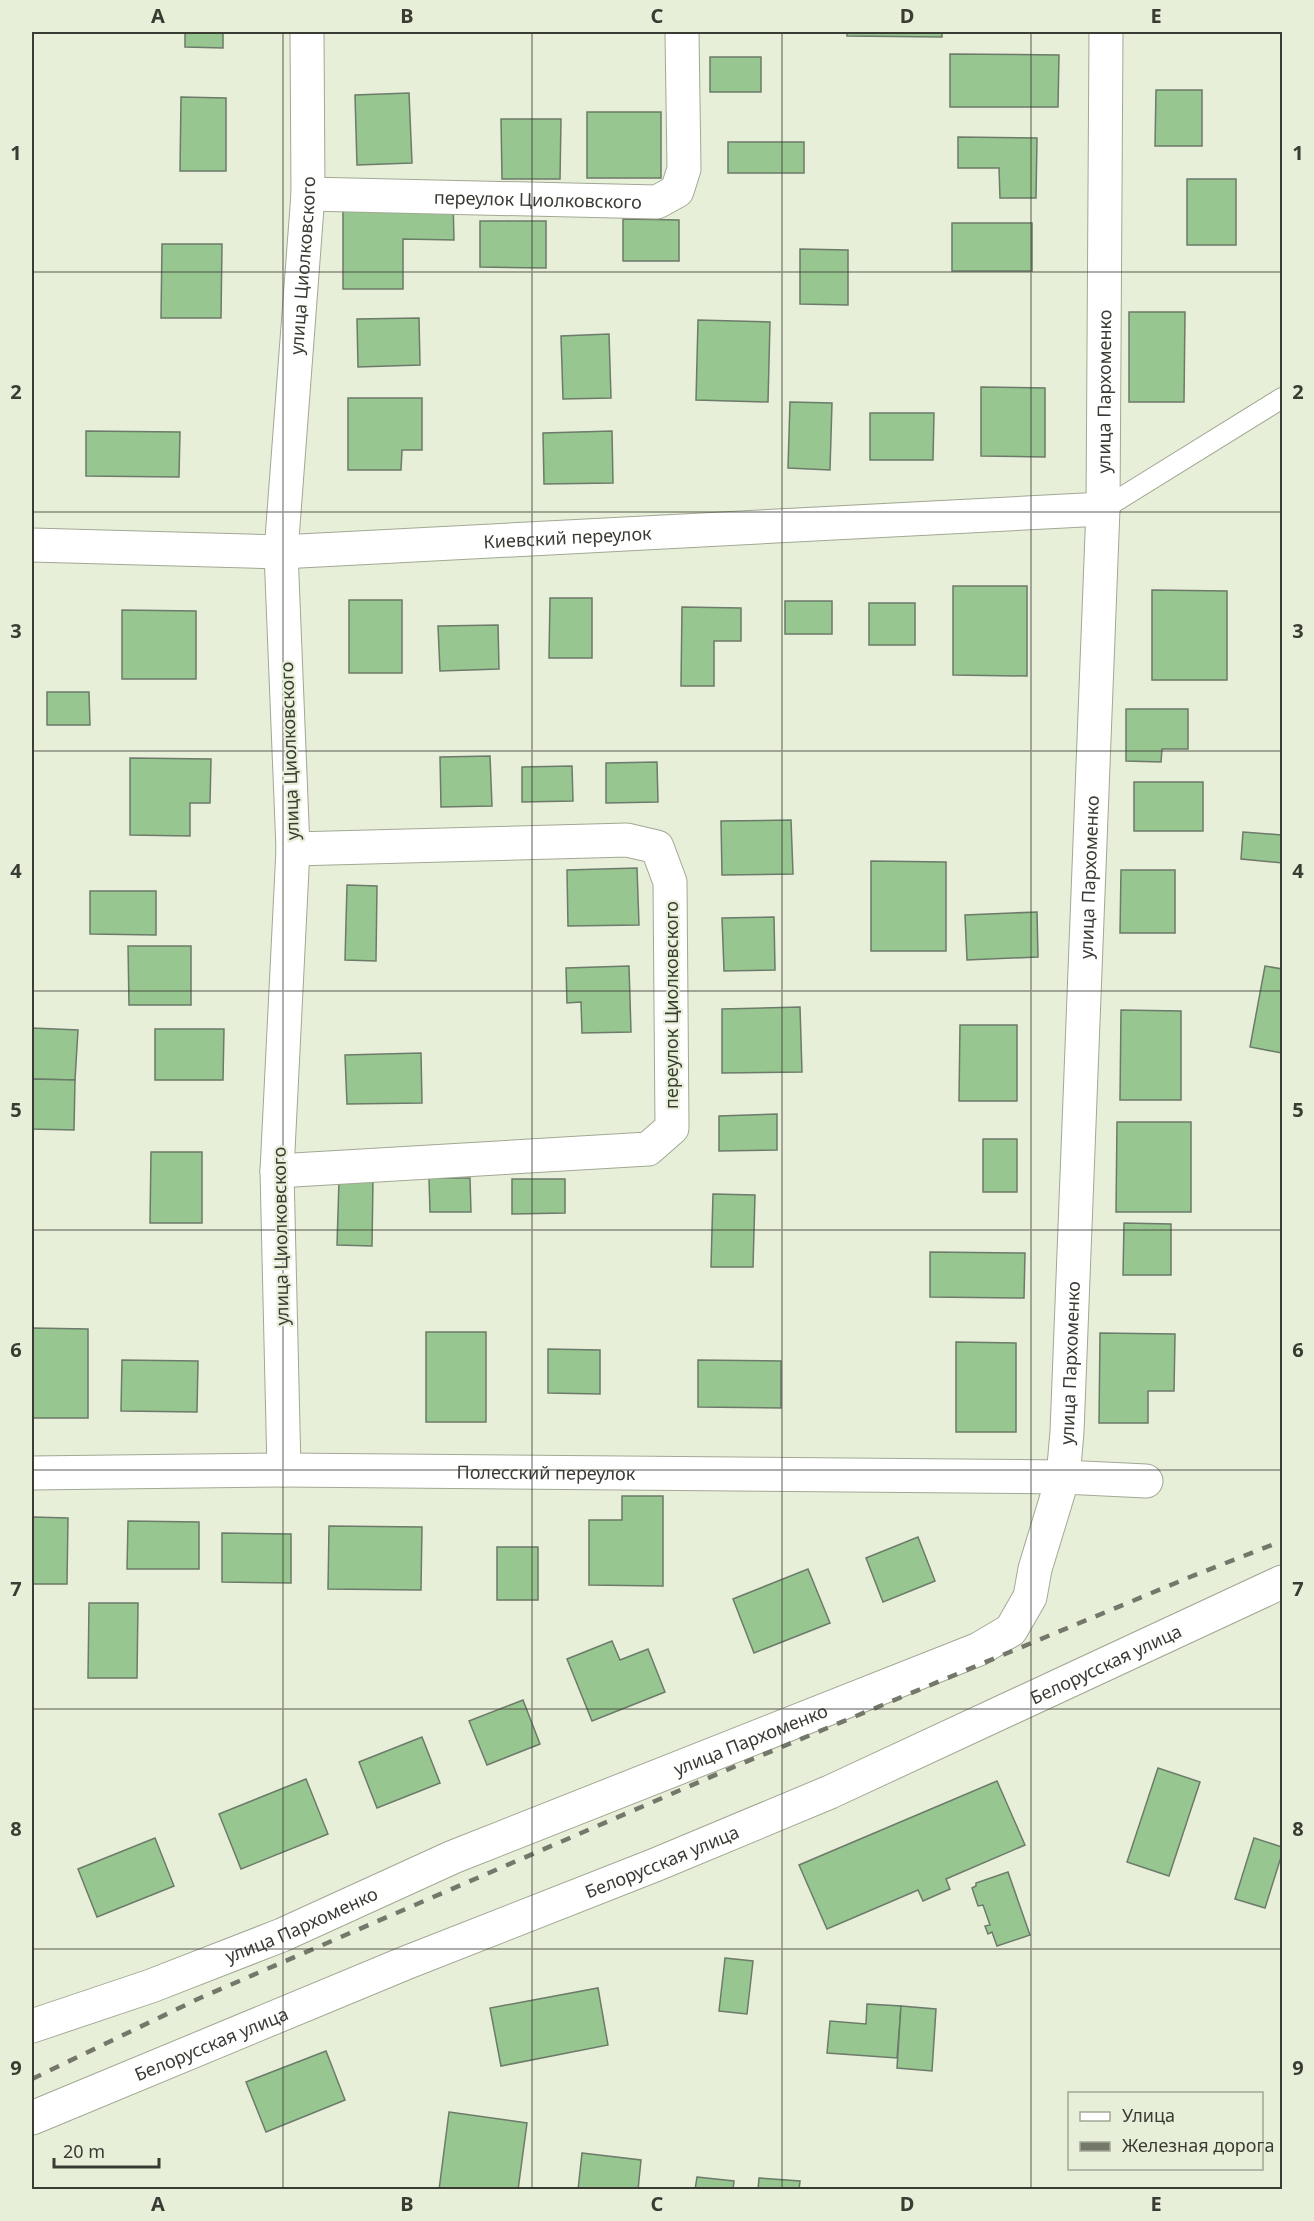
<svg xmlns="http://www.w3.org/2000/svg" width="1314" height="2221" viewBox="0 0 1314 2221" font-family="'Noto Sans',sans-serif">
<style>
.building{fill:#97c690;stroke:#6c7b6a;stroke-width:1.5}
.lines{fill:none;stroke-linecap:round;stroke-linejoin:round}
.service-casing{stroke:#a1a893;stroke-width:22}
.minor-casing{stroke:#a1a893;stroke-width:35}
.service{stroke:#fff;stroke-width:20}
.minor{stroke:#fff;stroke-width:33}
.rail{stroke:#74786b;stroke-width:4.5;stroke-dasharray:10 10;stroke-linecap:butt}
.grid{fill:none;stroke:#393c33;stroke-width:1.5;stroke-opacity:0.55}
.labels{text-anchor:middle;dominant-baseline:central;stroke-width:4.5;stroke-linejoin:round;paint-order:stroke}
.street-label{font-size:18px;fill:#393c33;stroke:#e8efd9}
.neatline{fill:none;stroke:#393c33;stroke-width:2}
.grid-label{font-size:20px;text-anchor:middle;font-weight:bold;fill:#393c33}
</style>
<rect width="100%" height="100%" fill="#e8efd9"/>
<!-- building -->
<g class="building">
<path d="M 185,32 L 223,32 L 223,48 L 185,47 Z"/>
<path d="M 847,32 L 942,32 L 942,37 L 847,36 Z"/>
<path d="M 950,54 L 1059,55 L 1058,107 L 950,107 Z"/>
<rect x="710" y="57" width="51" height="35"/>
<path d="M 1156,90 L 1202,90 L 1202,146 L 1155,146 Z"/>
<path d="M 409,93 L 412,163 L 357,165 L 355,95 Z"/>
<path d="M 181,97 L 226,98 L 226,171 L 180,171 Z"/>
<rect x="587" y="112" width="74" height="66"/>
<path d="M 501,119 L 561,119 L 560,179 L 502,179 Z"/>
<path d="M 958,137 L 1037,138 L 1036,198 L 1000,198 L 999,168 L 958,168 Z"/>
<rect x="728" y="142" width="76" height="31"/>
<rect x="1187" y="179" width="49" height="66"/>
<path d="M 343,200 L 453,200 L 454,240 L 403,239 L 403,289 L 343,289 Z"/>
<path d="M 623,219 L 679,220 L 679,261 L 623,261 Z"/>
<path d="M 480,221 L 546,221 L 546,268 L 480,267 Z"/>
<rect x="952" y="223" width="80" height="48"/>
<path d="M 162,244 L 222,244 L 221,318 L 161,318 Z"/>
<path d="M 800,249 L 848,250 L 848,305 L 800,304 Z"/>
<path d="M 1129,312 L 1185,312 L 1184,402 L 1129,402 Z"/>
<path d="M 419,318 L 420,365 L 358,367 L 357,319 Z"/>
<path d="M 698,320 L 770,322 L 768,402 L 696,400 Z"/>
<path d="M 609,334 L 611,398 L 563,399 L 561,336 Z"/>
<path d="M 981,387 L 1045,388 L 1045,457 L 981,456 Z"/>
<path d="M 348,398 L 422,398 L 422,450 L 402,450 L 401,470 L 348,470 Z"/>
<path d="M 790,402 L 832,403 L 830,470 L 788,468 Z"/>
<path d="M 870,413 L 934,413 L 933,460 L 870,460 Z"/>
<path d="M 86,431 L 180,432 L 179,477 L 86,476 Z"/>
<path d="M 612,431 L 613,483 L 544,484 L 543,433 Z"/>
<path d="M 953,586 L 1027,586 L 1027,676 L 953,675 Z"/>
<path d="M 1152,590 L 1227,591 L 1227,680 L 1152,680 Z"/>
<path d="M 550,598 L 592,598 L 592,658 L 549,658 Z"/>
<rect x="349" y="600" width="53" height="73"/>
<rect x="785" y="601" width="47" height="33"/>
<rect x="869" y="603" width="46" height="42"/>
<path d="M 682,607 L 741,608 L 741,641 L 714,641 L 714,686 L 681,686 Z"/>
<path d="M 122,610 L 196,611 L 196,679 L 122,679 Z"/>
<path d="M 498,625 L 499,669 L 440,671 L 438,626 Z"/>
<path d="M 47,692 L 89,692 L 90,725 L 47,725 Z"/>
<path d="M 1126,709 L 1188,709 L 1188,749 L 1162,749 L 1161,762 L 1126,761 Z"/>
<path d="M 490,756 L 492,806 L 441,807 L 440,757 Z"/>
<path d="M 130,758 L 211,759 L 210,803 L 190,803 L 190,836 L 130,835 Z"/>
<path d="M 657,762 L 658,802 L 606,803 L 606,763 Z"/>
<path d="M 572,766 L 573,801 L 522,802 L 522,767 Z"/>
<rect x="1134" y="782" width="69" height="49"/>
<path d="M 791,820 L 793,874 L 722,875 L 721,821 Z"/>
<path d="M 1243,832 L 1282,835 L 1282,863 L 1241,859 Z"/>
<path d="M 871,861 L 946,862 L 946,951 L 871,951 Z"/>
<path d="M 637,868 L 639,925 L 568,926 L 567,870 Z"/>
<path d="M 1121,870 L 1175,870 L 1175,933 L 1120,933 Z"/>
<path d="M 347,885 L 377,886 L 376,961 L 345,960 Z"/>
<path d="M 90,891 L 156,891 L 156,935 L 90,934 Z"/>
<path d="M 1037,912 L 1038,957 L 967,960 L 965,915 Z"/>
<path d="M 774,917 L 775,970 L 724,971 L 722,918 Z"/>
<path d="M 128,946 L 191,946 L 191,1005 L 129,1005 Z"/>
<path d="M 629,966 L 631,1032 L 582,1033 L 581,1002 L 567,1003 L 566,968 Z"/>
<path d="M 1265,966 L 1282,969 L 1282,1053 L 1250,1047 Z"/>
<path d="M 800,1007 L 802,1072 L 722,1073 L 722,1009 Z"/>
<path d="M 1121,1010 L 1181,1011 L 1181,1100 L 1120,1100 Z"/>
<path d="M 960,1025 L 1017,1025 L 1017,1101 L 959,1101 Z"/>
<path d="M 32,1028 L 78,1030 L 75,1080 L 32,1079 Z"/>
<path d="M 155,1029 L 224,1029 L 223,1080 L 155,1080 Z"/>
<path d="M 421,1053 L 422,1103 L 347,1104 L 345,1055 Z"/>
<path d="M 32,1079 L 75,1080 L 74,1130 L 32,1129 Z"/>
<path d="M 777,1114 L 777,1150 L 719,1151 L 719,1116 Z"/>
<path d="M 1117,1122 L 1191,1122 L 1191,1212 L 1116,1212 Z"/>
<rect x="983" y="1139" width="34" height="53"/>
<path d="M 151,1152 L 202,1152 L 202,1223 L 150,1223 Z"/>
<path d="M 429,1178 L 470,1178 L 471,1212 L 430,1212 Z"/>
<path d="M 512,1179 L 565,1179 L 565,1213 L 512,1214 Z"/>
<path d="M 339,1180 L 373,1180 L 372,1246 L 337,1245 Z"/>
<path d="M 713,1194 L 755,1195 L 753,1267 L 711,1267 Z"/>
<path d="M 1124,1223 L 1171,1224 L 1171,1275 L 1123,1275 Z"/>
<path d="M 930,1252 L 1025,1253 L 1024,1298 L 930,1297 Z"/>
<path d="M 32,1328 L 88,1329 L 88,1418 L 32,1418 Z"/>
<rect x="426" y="1332" width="60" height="90"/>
<path d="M 1100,1333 L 1175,1334 L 1174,1391 L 1148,1391 L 1148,1423 L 1099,1423 Z"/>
<path d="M 956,1342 L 1016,1343 L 1016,1432 L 956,1432 Z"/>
<path d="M 548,1349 L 600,1350 L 600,1394 L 548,1393 Z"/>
<path d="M 122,1360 L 198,1361 L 197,1412 L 121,1411 Z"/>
<path d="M 698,1360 L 781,1361 L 781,1408 L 698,1407 Z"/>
<path d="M 622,1496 L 663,1496 L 663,1586 L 589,1585 L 589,1520 L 622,1520 Z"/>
<path d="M 32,1517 L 68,1518 L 67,1584 L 32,1584 Z"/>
<path d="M 128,1521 L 199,1522 L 199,1569 L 127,1569 Z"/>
<path d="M 329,1526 L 422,1527 L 421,1590 L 328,1589 Z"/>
<path d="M 222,1533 L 291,1534 L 291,1583 L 222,1582 Z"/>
<path d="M 918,1537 L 935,1581 L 883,1602 L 866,1558 Z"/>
<rect x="497" y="1547" width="41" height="53"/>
<path d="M 808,1569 L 830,1623 L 754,1653 L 733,1599 Z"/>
<path d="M 89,1603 L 138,1603 L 137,1678 L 88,1678 Z"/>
<path d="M 612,1641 L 620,1660 L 648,1649 L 665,1692 L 592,1721 L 567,1659 Z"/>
<path d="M 523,1700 L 540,1744 L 487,1765 L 469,1721 Z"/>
<path d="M 422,1737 L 440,1783 L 377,1808 L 359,1762 Z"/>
<path d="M 1158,1768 L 1200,1782 L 1169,1876 L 1127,1862 Z"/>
<path d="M 306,1779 L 328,1834 L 241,1869 L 219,1814 Z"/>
<path d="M 997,1781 L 1025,1845 L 946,1879 L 950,1889 L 923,1901 L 918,1890 L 827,1929 L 799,1865 Z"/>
<path d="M 155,1838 L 174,1886 L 97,1917 L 78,1869 Z"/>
<path d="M 1254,1838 L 1282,1847 L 1282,1854 L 1265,1908 L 1235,1899 Z"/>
<path d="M 1008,1872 L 1030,1935 L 997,1946 L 992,1932 L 988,1934 L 985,1926 L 990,1925 L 983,1905 L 978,1906 L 972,1888 L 976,1886 L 976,1883 Z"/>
<path d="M 725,1958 L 753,1961 L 747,2014 L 719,2011 Z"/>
<path d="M 598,1988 L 608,2045 L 501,2066 L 490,2008 Z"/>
<path d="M 867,2004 L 901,2006 L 897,2058 L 827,2053 L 830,2021 L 866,2024 Z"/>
<path d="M 901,2006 L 936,2009 L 932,2071 L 897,2068 Z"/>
<path d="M 326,2051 L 345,2100 L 266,2132 L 246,2082 Z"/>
<path d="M 449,2112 L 527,2123 L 518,2190 L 439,2190 Z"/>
<path d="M 582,2153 L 641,2160 L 638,2190 L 578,2190 Z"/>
<path d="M 697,2177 L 734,2181 L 733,2190 L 695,2190 Z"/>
<path d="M 759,2178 L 800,2181 L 799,2190 L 758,2190 Z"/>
</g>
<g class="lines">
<!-- service casing -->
<g class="service-casing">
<path id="service" d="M 1103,509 L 1282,398"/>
</g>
<!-- minor casing -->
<g class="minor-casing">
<g id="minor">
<path id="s1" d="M 308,194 L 657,202 L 677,191 L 684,169 L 682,32"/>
<path id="s2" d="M 32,545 L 281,552 L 1103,509"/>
<path d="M 277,1171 L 648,1149 L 672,1128 L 670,882 L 657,847 L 627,840 L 293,849"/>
<path id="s3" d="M 284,1470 L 277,1171 L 293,849 L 281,552 L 308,194 L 307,32"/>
<path id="s4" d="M 32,1473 L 284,1470 L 1063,1477 L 1146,1481"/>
<path id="s5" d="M 32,2026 L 151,1986 L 282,1935 L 453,1857 L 979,1649 L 1011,1630 L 1030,1597 L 1035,1569 L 1063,1477 L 1067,1432 L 1103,509 L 1106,32"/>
<path id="s6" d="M 32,2118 L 408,1962 L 655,1865 L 830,1792 L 1282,1582"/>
</g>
</g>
<!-- service -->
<use href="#service" class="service"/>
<!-- minor -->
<use href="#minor" class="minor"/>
<!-- rail -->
<path class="rail" d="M 32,2079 L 200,1998 L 736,1766 L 1190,1577 L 1282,1541"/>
</g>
<!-- grid -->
<path class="grid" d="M 283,32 L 283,2190M 532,32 L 532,2190M 782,32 L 782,2190M 1031,32 L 1031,2190M 32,272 L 1282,272M 32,512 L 1282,512M 32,751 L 1282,751M 32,991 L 1282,991M 32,1230 L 1282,1230M 32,1470 L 1282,1470M 32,1709 L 1282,1709M 32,1949 L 1282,1949"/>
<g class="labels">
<!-- street labels -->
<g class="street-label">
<text stroke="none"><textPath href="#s1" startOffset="230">переулок Циолковского</textPath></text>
<text stroke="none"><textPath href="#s3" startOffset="1206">улица Циолковского</textPath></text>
<text stroke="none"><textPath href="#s5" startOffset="2306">улица Пархоменко</textPath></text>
<text stroke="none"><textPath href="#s2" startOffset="536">Киевский переулок</textPath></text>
<text transform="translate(289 751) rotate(-92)">улица Циолковского</text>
<text stroke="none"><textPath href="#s5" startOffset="1820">улица Пархоменко</textPath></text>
<text transform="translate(671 1005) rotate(-90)">переулок Циолковского</text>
<text transform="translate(280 1236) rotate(-91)">улица Циолковского</text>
<text stroke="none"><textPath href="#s5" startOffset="1334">улица Пархоменко</textPath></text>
<text stroke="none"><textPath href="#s4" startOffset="514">Полесский переулок</textPath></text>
<text stroke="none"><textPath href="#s6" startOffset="1166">Белорусская улица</textPath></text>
<text stroke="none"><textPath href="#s5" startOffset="774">улица Пархоменко</textPath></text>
<text stroke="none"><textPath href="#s6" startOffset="680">Белорусская улица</textPath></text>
<text stroke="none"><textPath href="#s5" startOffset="288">улица Пархоменко</textPath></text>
<text stroke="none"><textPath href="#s6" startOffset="194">Белорусская улица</textPath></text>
</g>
</g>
<!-- border -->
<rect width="1314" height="2221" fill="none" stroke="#e8efd9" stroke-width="66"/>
<!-- legend -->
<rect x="1068" y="2092" width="195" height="78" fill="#e8efd9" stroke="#a2a797" stroke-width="1.5"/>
<rect x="1080" y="2112" width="30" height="9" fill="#ffffff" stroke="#a2a797" stroke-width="1.5"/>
<text x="1122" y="2122" font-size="18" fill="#393c33">Улица</text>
<rect x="1080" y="2142" width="30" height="9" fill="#74786b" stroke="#a2a797" stroke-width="1.5"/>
<text x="1122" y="2152" font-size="18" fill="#393c33">Железная дорога</text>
<!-- scale -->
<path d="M54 2158v9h105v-9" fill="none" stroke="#393c33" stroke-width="3"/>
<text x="63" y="2158" font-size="18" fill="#393c33" stroke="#e8efd9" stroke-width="4.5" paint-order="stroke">20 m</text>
<rect x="33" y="33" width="1248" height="2155" class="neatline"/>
<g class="grid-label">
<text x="158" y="23">A</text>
<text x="407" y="23">B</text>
<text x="657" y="23">C</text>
<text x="907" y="23">D</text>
<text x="1156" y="23">E</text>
<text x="16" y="160">1</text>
<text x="1298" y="160">1</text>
<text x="16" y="399">2</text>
<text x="1298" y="399">2</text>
<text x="16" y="638">3</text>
<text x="1298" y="638">3</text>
<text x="16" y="878">4</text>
<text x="1298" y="878">4</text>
<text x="16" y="1117">5</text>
<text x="1298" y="1117">5</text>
<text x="16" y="1357">6</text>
<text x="1298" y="1357">6</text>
<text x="16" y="1596">7</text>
<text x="1298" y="1596">7</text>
<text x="16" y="1836">8</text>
<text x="1298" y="1836">8</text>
<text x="16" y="2075">9</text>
<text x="1298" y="2075">9</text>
<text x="158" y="2211">A</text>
<text x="407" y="2211">B</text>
<text x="657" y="2211">C</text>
<text x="907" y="2211">D</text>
<text x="1156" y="2211">E</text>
</g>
</svg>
